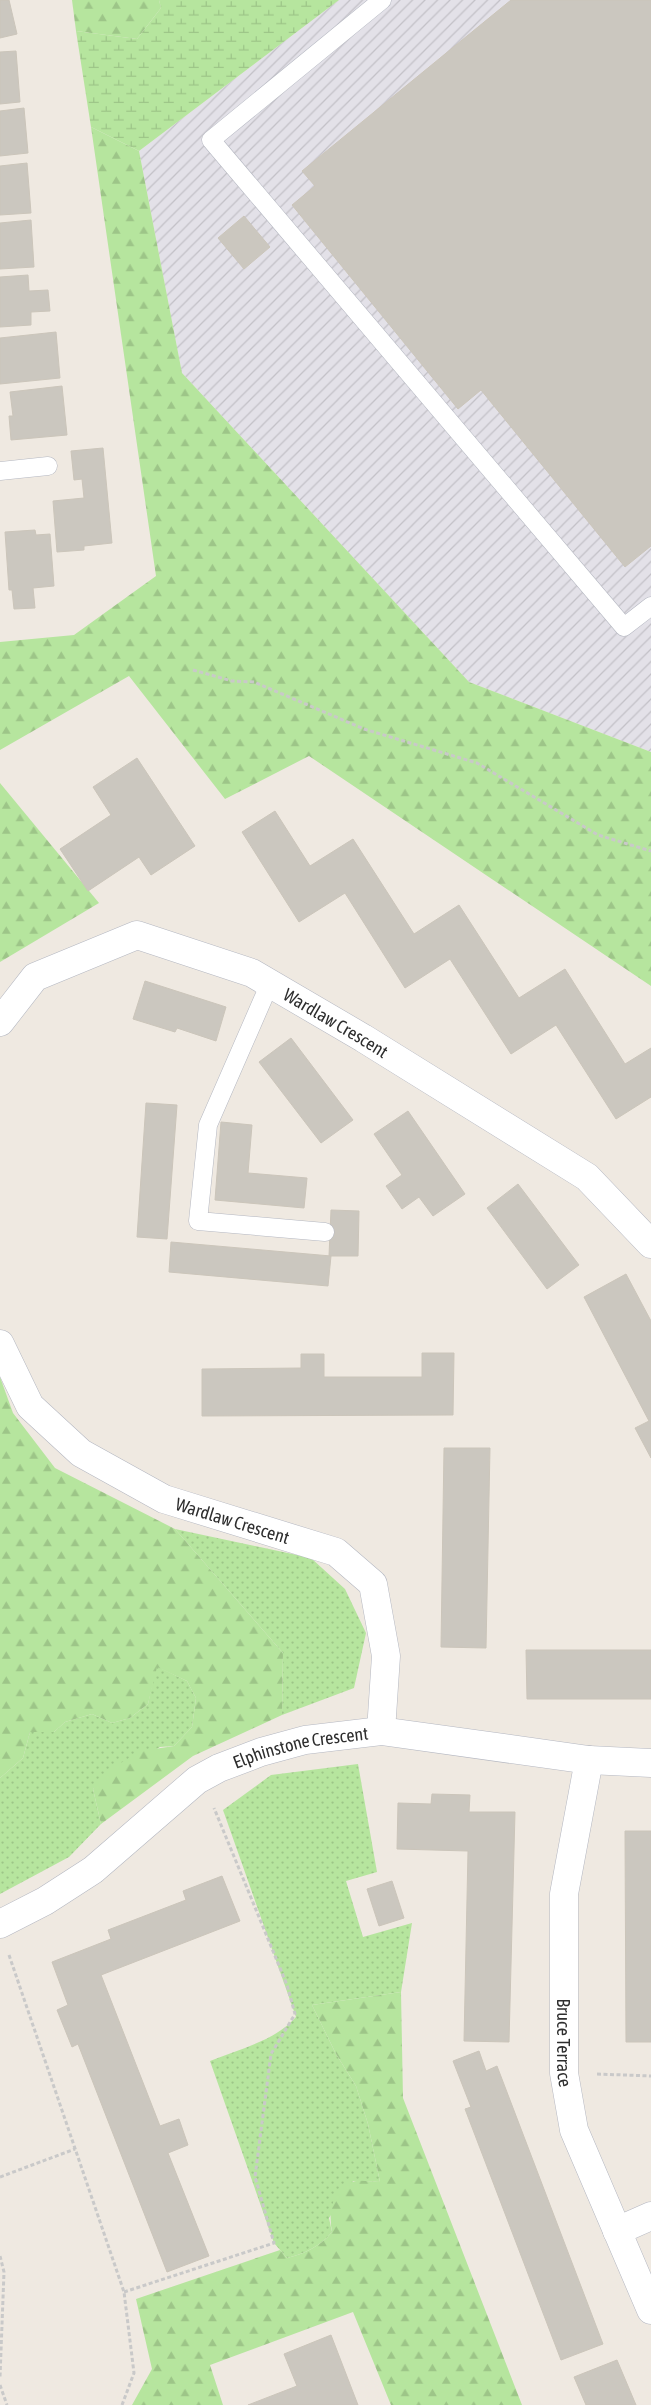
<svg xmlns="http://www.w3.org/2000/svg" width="651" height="2405" viewBox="0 0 651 2405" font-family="'Asap Condensed',sans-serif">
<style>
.industrial{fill:url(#industrial-furrows)}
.grass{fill:url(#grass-dots)}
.forest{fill:url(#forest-firs)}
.wetland{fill:url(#wetland-marsh)}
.building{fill:#cbc7bf;stroke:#cbc5ba}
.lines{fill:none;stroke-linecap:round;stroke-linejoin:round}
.service-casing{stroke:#b4b7c1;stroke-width:19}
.minor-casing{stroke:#b4b7c1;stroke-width:29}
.path{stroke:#c9c9c9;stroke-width:3;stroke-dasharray:4 2.5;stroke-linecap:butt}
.service{stroke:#fff;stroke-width:18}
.minor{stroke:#fff;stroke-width:28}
.labels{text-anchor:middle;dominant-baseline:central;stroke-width:4.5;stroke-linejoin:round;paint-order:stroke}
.street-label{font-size:18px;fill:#2e2e2e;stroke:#fff}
</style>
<defs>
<pattern id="industrial-furrows" width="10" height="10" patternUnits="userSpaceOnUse" patternTransform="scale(1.25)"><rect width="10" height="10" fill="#e3e1e8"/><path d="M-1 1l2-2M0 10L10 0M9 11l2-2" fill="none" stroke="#c3c1c7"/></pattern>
<pattern id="grass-dots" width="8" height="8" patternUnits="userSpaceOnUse" patternTransform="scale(1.25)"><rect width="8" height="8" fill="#b6e59e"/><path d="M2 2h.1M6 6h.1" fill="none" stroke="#9dc588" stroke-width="1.8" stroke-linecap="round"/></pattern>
<pattern id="forest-firs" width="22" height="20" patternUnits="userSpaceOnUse" patternTransform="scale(1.25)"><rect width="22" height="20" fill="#b6e59e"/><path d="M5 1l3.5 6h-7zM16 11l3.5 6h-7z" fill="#9dc588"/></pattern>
<pattern id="wetland-marsh" width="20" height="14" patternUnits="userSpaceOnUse" patternTransform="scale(1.25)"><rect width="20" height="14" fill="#b6e59e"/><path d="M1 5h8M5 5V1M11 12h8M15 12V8" fill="none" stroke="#9dc588"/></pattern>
</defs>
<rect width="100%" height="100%" fill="#efe9e1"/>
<!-- industrial -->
<path class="industrial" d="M 339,0 L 651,0 L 651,752 L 469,682 L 182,373 L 139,151 Z"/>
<!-- grass -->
<g class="grass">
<path d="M 175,1529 L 311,1558 L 345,1589 L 366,1633 L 354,1688 L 282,1715 L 283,1653 Z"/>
<path d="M 156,1666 L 187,1681 L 196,1698 L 192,1727 L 174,1746 L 160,1747 L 93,1789 L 101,1824 L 69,1857 L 0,1894 L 0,1778 L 23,1758 L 30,1732 L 54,1732 L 65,1722 L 92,1714 L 112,1723 L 130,1718 L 148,1704 Z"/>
<path d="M 358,1764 L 377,1872 L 346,1881 L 363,1937 L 412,1923 L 401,1992 L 312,2005 L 336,2054 L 356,2086 L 368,2124 L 380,2182 L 353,2181 L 329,2218 L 332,2232 C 321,2246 304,2254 287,2258 L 274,2243 L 210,2061 C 239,2049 275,2041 296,2017 L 223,1810 L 271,1775 Z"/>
</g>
<!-- forest -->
<g class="forest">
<path d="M 72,0 L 159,0 L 161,8 L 137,39 L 76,31 Z"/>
<path d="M 91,127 L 139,151 L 182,373 L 469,682 L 651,752 L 651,986 L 309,756 L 225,799 L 129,676 L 0,750 L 0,642 L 74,635 L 156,576 Z"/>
<path d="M 0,783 L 99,903 L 0,962 Z"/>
<path d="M 0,1377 L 13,1413 L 55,1468 L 175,1529 L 283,1653 L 282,1715 L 193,1756 L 101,1824 L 93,1789 L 114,1767 L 141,1751 L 174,1746 L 192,1727 L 196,1698 L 187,1681 L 157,1667 L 148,1704 L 130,1718 L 112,1723 L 92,1714 L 65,1722 L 54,1732 L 30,1732 L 23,1758 L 0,1778 Z"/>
<path d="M 401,1992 L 403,2098 L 522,2405 L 391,2405 L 353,2312 L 210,2365 L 223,2405 L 132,2405 L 152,2369 L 136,2299 L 280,2250 L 287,2258 C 304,2254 321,2246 332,2232 C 328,2212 332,2191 352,2182 C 359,2179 372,2182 380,2182 L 368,2124 L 356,2086 L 336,2054 L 312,2005 Z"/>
</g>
<!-- wetland -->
<path class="wetland" d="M 159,0 L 339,0 L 139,151 L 91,127 L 76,31 L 137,39 L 161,8 Z"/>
<!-- building -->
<g class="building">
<path d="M 0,0 L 9,0 L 17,34 L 0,38 Z"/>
<path d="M 511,0 L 651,0 L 651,546 L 625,567 L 481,390 L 458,409 L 292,205 L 315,186 L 302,171 Z"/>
<path d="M 16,51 L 20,102 L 0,104 L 0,52 Z"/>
<path d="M 24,108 L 28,153 L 0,156 L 0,111 Z"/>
<path d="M 27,163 L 31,213 L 0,215 L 0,166 Z"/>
<path d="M 244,216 L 270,247 L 244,269 L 218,238 Z"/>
<path d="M 31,220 L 34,267 L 0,269 L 0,223 Z"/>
<path d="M 28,275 L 29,291 L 48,290 L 50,311 L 31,312 L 31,325 L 0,327 L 0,277 Z"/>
<path d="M 56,332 L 60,378 L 0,384 L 0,338 Z"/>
<path d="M 62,386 L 67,435 L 11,440 L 9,416 L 13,416 L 10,392 Z"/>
<path d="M 103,448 L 112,543 L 84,546 L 84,550 L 57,552 L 53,501 L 84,498 L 82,479 L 74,480 L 71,451 Z"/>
<path d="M 35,530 L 36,535 L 50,534 L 54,586 L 33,588 L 35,608 L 14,609 L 12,590 L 9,590 L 5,532 Z"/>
<path d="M 137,758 L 195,846 L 151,875 L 139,857 L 88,891 L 60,849 L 111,815 L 93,787 Z"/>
<path d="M 275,811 L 310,866 L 353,839 L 414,934 L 459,905 L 519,998 L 565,969 L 625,1064 L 651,1048 L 651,1097 L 616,1119 L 556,1025 L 511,1054 L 450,959 L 405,988 L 345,893 L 299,922 L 242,832 Z"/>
<path d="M 145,981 L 226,1007 L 216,1041 L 177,1028 L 175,1032 L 133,1019 Z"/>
<path d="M 291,1038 L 353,1120 L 321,1143 L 259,1062 Z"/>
<path d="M 146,1103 L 177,1105 L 167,1239 L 137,1237 Z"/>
<path d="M 408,1111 L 465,1194 L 433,1216 L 419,1197 L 402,1209 L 386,1186 L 402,1175 L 374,1134 Z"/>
<path d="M 221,1122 L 252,1125 L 248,1173 L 307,1178 L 304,1208 L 215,1200 Z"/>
<path d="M 518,1184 L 579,1265 L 547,1289 L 487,1208 Z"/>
<path d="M 331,1210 L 359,1211 L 358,1256 L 329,1256 Z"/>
<path d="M 171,1242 L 331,1256 L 328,1286 L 169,1272 Z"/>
<path d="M 626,1274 L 651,1321 L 651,1458 L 635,1428 L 649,1421 L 584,1297 Z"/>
<path d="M 422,1353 L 454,1353 L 453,1415 L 202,1416 L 202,1369 L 301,1368 L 301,1354 L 324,1354 L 324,1377 L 422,1377 Z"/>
<path d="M 444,1448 L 490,1448 L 486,1648 L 441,1647 Z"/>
<path d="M 526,1650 L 651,1650 L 651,1699 L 527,1699 Z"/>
<path d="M 432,1794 L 470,1795 L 469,1812 L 515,1812 L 509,2042 L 464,2041 L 468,1851 L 397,1849 L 398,1803 L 431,1804 Z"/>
<path d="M 625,1831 L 651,1831 L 651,2042 L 626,2042 Z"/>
<path d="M 222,1876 L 240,1921 L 101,1975 L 160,2126 L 179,2119 L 188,2145 L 168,2153 L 209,2256 L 167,2272 L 78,2044 L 72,2047 L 57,2010 L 68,2005 L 52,1962 L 111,1939 L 108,1930 L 186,1900 L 183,1891 Z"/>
<path d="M 392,1881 L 404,1918 L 379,1926 L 367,1889 Z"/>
<path d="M 479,2051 L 486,2071 L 497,2066 L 603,2344 L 561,2360 L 465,2109 L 471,2107 L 453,2061 Z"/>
<path d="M 331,2335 L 358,2405 L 248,2405 L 297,2386 L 284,2354 Z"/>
<path d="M 617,2360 L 636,2405 L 586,2405 L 574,2377 Z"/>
</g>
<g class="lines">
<!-- service casing -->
<g class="service-casing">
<g id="service">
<path d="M 382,0 L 211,140 L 624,627 L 651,606"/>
<path d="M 0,471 L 48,466"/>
<path d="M 270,983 L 208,1125 L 198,1221 L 325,1232"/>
</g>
</g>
<!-- minor casing -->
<g class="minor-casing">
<g id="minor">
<path id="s1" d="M 0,1022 L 35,977 L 137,935 L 252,973 L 363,1038 L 587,1177 L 651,1244"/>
<path id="s2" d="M 0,1344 L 30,1406 L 81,1453 L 164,1499 L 336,1552 L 373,1584 L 386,1656 L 381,1731"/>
<path id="s3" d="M 589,1760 L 564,1894 L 564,2073 L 574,2130 L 651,2310"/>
<path id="s4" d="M 0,1924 L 45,1901 L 93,1870 L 197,1780 L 219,1768 L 261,1752 L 305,1740 L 381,1731 L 589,1760 L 651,1763"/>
<path d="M 617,2231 L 651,2216"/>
</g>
</g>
<!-- path -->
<g class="path">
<path d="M 193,670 L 232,681 L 254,682 L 364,729 L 477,763 L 598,835 L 651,851"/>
<path d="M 9,1955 L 124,2292 L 134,2373 L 122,2405"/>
<path d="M 597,2074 L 651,2076"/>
<path d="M 0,2177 L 75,2149"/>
<path d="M 0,2256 L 4,2272 L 0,2377"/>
<path d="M 124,2292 L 274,2243 L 255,2177 L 271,2054 L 295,2014 L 287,1985 L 214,1808"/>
<path d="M 0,2385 L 7,2405"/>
</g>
<!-- service -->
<use href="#service" class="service"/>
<!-- minor -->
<use href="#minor" class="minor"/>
</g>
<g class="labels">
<!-- street labels -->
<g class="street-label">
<text stroke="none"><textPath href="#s1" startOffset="386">Wardlaw Crescent</textPath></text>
<text stroke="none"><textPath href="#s2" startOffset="305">Wardlaw Crescent</textPath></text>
<text stroke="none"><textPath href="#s4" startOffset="355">Elphinstone Crescent</textPath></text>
<text stroke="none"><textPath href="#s3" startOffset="285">Bruce Terrace</textPath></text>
</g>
</g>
</svg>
